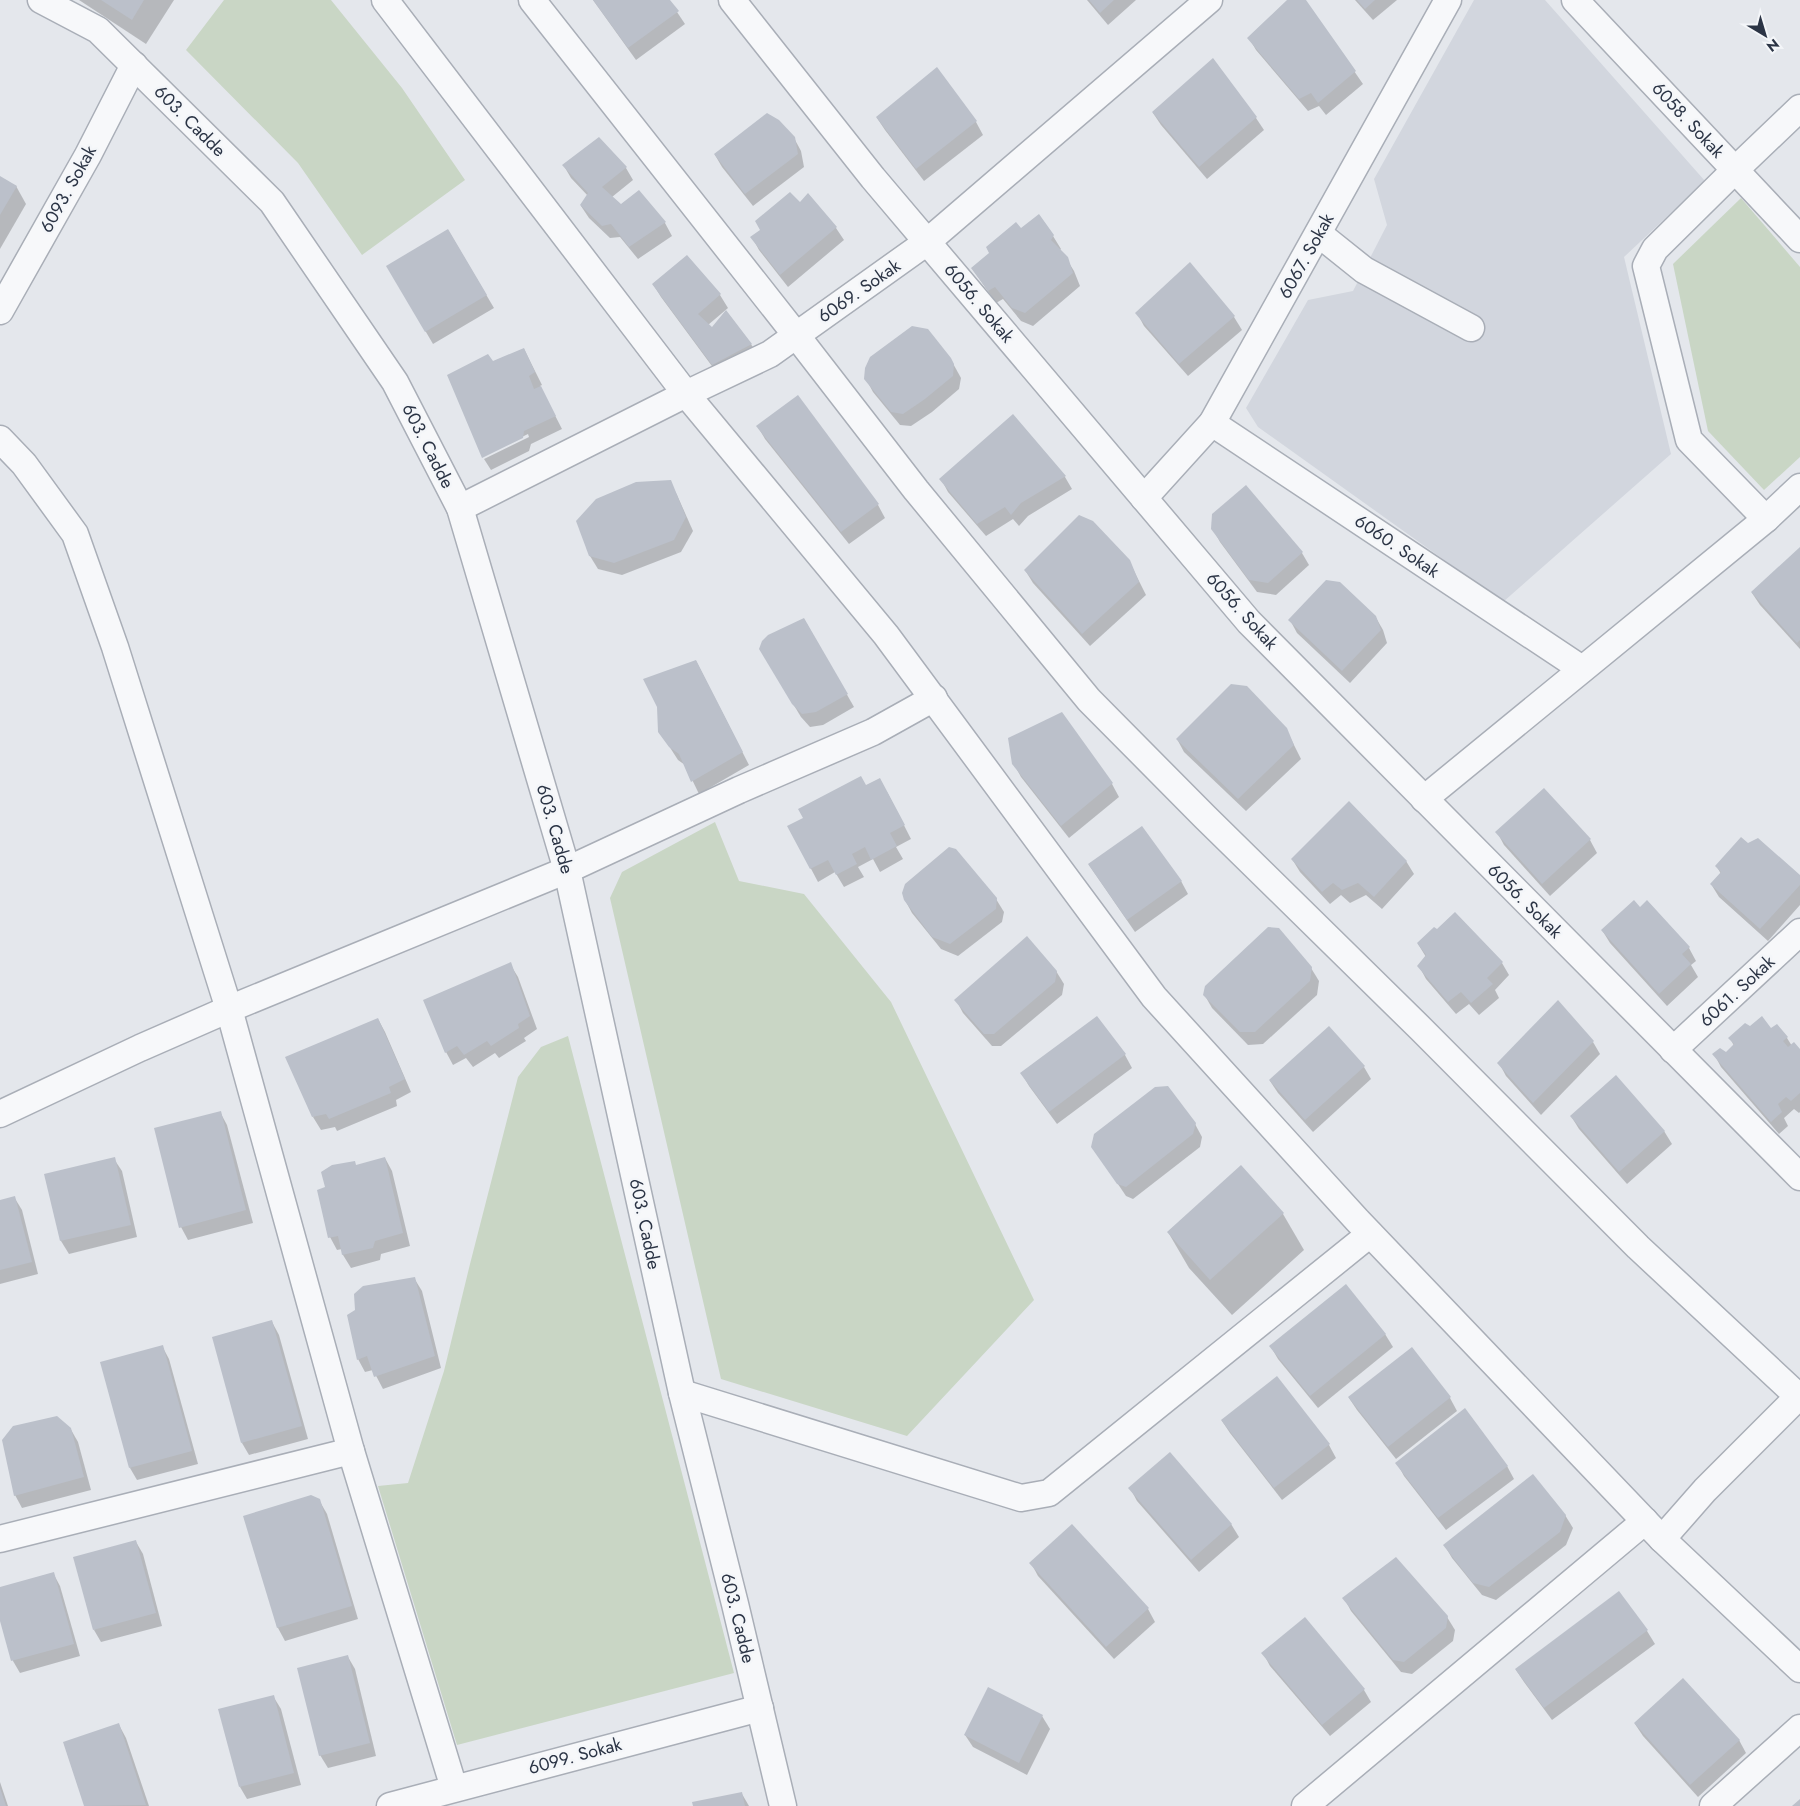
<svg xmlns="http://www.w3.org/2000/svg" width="1800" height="1806" viewBox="0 0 1800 1806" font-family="Jost,sans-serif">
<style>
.built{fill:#d2d6de}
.green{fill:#c9d6c5}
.shadow{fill:#0003}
.building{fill:#bbc0ca}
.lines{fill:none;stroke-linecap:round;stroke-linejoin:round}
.minor-casing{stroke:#a9aeb7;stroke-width:29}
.minor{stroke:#f7f8fa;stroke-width:26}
.labels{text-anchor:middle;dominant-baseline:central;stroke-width:5;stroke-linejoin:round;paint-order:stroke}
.street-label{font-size:18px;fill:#2b3445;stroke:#f4f6f9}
</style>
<rect width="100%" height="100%" fill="#e4e7ec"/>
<!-- built -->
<path class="built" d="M 1474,0 L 1545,0 L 1705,181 L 1624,257 L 1671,454 L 1503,602 L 1258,427 L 1246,408 L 1308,300 L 1353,291 L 1387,225 L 1374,179 Z"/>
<!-- green -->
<g class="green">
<path d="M 224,0 L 331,0 L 402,88 L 465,180 L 362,255 L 298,163 L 186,50 Z"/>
<path d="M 1741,198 L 1800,267 L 1800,457 L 1764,490 L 1708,431 L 1673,264 Z"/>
<path d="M 715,822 L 739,881 L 804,894 L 891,1002 L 1034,1300 L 907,1436 L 721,1379 L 610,898 L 622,872 Z"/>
<path d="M 568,1036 L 734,1673 L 457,1745 L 378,1486 L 408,1483 L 444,1371 L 470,1264 L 518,1077 L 541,1047 Z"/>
</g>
<!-- shadow -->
<g class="shadow">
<path d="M 79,0 L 174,0 L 146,44 Z"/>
<path d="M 593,0 L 669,0 L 685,24 L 636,60 Z"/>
<path d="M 1087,0 L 1136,0 L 1108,25 Z"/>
<path d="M 1288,0 L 1305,0 L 1363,84 L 1326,115 L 1319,106 L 1308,111 L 1256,50 L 1249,38 Z"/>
<path d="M 1355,0 L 1397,0 L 1373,20 Z"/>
<path d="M 1213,59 L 1256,118 L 1264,130 L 1207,179 L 1161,125 L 1153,113 Z"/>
<path d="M 937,69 L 976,122 L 983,135 L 924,181 L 885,130 L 877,118 Z"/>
<path d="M 794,138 L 801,151 L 804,167 L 753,206 L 722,167 L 715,155 Z"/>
<path d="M 564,166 L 626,168 L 633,180 L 612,197 L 621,205 L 639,192 L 665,223 L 672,236 L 638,259 L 620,237 L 610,238 L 589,218 L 581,206 L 588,196 L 571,178 Z"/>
<path d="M 0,178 L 16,186 L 26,204 L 0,249 Z"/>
<path d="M 808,195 L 836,228 L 844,240 L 788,287 L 759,250 L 752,237 L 800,204 Z"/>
<path d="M 448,230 L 494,308 L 433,344 L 388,267 Z"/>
<path d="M 1021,230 L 1053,236 L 1061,249 L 1060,250 L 1066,258 L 1074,271 L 1080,286 L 1033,326 L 1021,321 L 1003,299 L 996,303 L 972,268 Z"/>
<path d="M 687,257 L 720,295 L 728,308 L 708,325 L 712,329 L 751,344 L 758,357 L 720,377 L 661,297 L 653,284 Z"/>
<path d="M 1190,264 L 1234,317 L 1242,330 L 1188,376 L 1144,326 L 1137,313 Z"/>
<path d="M 524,349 L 542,385 L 540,386 L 562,429 L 531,444 L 529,451 L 491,470 L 484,459 L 529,437 L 528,434 L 483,456 L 492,362 Z"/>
<path d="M 950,358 L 961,378 L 959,389 L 932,412 L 911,426 L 900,425 L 873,392 L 866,379 Z"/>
<path d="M 1013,416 L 1065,477 L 1072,489 L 1028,516 L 1019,526 L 1013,519 L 986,536 L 948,492 L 941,479 Z"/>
<path d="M 758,427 L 878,505 L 885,518 L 849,544 L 765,439 Z"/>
<path d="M 670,482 L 677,495 L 693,531 L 681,552 L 622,575 L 598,569 L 590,556 Z"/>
<path d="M 1213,529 L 1302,553 L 1309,565 L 1276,595 L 1257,592 L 1220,542 Z"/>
<path d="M 1800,549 L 1800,649 L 1760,605 L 1752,593 Z"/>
<path d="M 1129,561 L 1146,595 L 1090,646 L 1033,583 L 1025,570 Z"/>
<path d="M 1375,616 L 1383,630 L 1387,643 L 1350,683 L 1297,633 L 1290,620 Z"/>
<path d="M 804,619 L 854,707 L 823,725 L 810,727 L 801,717 L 760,649 Z"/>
<path d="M 696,661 L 749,765 L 699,794 L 685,765 L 678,760 L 660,732 Z"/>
<path d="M 1061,714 L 1112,784 L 1119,797 L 1069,838 L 1021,777 L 1014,764 Z"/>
<path d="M 1286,729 L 1301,759 L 1246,811 L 1184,752 L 1177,739 Z"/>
<path d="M 865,787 L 887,792 L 911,839 L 896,847 L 903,859 L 880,872 L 873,859 L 858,867 L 864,877 L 844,887 L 835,872 L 818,882 L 789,827 Z"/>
<path d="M 1497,832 L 1590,840 L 1597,853 L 1550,896 L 1504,845 Z"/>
<path d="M 1747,845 L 1800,877 L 1800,905 L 1768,941 L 1719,897 L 1711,884 L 1721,874 L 1717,867 Z"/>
<path d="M 1292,859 L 1406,861 L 1414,874 L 1382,909 L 1366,895 L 1350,903 L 1341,895 L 1330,904 L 1300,872 Z"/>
<path d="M 1089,865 L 1181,881 L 1188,894 L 1135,932 Z"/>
<path d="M 996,899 L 1004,912 L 1002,922 L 958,956 L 941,949 L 912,913 L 905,900 Z"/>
<path d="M 1647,902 L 1689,948 L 1696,961 L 1691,965 L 1698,977 L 1667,1006 L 1610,943 L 1602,930 L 1640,909 Z"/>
<path d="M 1418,944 L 1502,963 L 1509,975 L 1495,990 L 1499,998 L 1479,1015 L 1469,1004 L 1456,1014 L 1426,979 L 1419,966 L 1426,957 Z"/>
<path d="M 510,964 L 518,977 L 537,1029 L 524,1038 L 526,1041 L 499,1058 L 495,1053 L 473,1067 L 466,1058 L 453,1065 L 446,1052 Z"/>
<path d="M 1311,968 L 1319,981 L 1317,995 L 1263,1044 L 1248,1045 L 1212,1008 L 1204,994 Z"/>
<path d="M 1056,971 L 1064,984 L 1062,995 L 1001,1046 L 992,1046 L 963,1013 L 956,1000 Z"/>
<path d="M 1097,1017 L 1125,1055 L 1132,1068 L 1057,1124 L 1029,1086 L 1022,1074 Z"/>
<path d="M 378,1019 L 385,1032 L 411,1092 L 396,1100 L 397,1106 L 337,1131 L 335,1127 L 321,1130 L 313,1117 Z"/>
<path d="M 1750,1028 L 1771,1030 L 1787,1038 L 1792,1046 L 1800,1051 L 1800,1112 L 1799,1113 L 1794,1109 L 1784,1118 L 1788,1126 L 1779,1134 L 1721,1067 L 1714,1054 L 1726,1053 L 1734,1046 L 1730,1038 Z"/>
<path d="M 1593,1042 L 1600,1054 L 1541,1115 L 1506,1076 L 1499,1063 Z"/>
<path d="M 1364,1067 L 1371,1079 L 1313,1132 L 1278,1093 L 1270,1081 Z"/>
<path d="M 220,1112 L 227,1125 L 253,1223 L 188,1240 L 181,1227 Z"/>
<path d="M 1571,1116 L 1664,1131 L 1672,1144 L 1627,1184 L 1579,1129 Z"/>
<path d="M 1195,1124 L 1202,1137 L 1200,1147 L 1133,1199 L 1126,1196 L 1093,1147 Z"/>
<path d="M 385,1158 L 392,1171 L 410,1246 L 381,1254 L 380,1260 L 351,1268 L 343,1255 L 342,1249 L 337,1250 L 330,1237 L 356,1166 Z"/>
<path d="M 114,1159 L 122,1171 L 137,1237 L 69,1254 L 61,1241 L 46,1175 Z"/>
<path d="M 1241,1167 L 1283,1214 L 1304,1250 L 1232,1315 L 1189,1268 L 1168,1232 Z"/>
<path d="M 14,1197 L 22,1210 L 38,1274 L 0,1284 L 0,1201 Z"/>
<path d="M 414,1278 L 422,1291 L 441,1368 L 383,1389 L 373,1370 L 365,1372 L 358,1359 Z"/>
<path d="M 272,1322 L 279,1335 L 308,1439 L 249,1455 L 242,1443 Z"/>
<path d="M 1385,1334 L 1393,1347 L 1318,1408 L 1278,1359 L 1271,1347 Z"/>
<path d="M 162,1346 L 169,1359 L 198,1464 L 137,1480 L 130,1468 Z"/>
<path d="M 1412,1348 L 1450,1398 L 1457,1411 L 1396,1459 L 1357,1410 L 1349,1398 Z"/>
<path d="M 1222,1421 L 1329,1445 L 1336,1458 L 1282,1500 L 1230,1433 Z"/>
<path d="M 70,1428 L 78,1442 L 91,1490 L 22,1508 L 15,1495 Z"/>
<path d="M 1397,1463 L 1507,1466 L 1514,1479 L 1446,1530 L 1404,1476 Z"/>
<path d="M 1130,1488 L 1231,1524 L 1239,1537 L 1199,1572 L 1137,1501 Z"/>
<path d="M 319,1500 L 327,1514 L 358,1619 L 285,1641 L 278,1628 L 245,1517 Z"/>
<path d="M 1565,1515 L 1573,1528 L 1566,1545 L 1496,1600 L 1482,1595 L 1452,1558 L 1445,1546 Z"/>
<path d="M 136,1542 L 143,1554 L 162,1626 L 101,1642 L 94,1630 Z"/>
<path d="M 1031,1563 L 1148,1609 L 1155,1622 L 1114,1659 L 1038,1576 Z"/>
<path d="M 53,1573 L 60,1586 L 80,1656 L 20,1673 L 13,1661 L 0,1616 L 0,1588 Z"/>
<path d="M 1619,1593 L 1647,1631 L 1655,1644 L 1552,1720 L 1524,1682 L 1516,1670 Z"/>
<path d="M 1344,1598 L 1447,1617 L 1455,1630 L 1453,1641 L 1412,1674 L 1401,1672 L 1351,1611 Z"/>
<path d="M 1263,1653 L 1364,1690 L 1371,1702 L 1330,1736 L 1270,1666 Z"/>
<path d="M 348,1657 L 355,1669 L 376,1756 L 328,1768 L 320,1755 Z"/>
<path d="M 989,1689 L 1042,1716 L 1050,1729 L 1027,1775 L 973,1747 L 965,1735 Z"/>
<path d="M 273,1696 L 281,1709 L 301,1785 L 247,1799 L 240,1787 Z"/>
<path d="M 1635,1724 L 1739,1740 L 1746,1753 L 1698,1797 L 1643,1736 Z"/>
<path d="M 119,1725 L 126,1738 L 149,1806 L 85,1806 L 64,1743 Z"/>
<path d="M 0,1782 L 8,1806 L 0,1806 Z"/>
<path d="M 742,1794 L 749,1806 L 694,1806 Z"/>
</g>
<!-- building -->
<g class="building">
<path d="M 101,0 L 144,0 L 132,20 Z"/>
<path d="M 593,0 L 670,0 L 679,11 L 628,48 Z"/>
<path d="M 1089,0 L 1114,0 L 1100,13 Z"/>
<path d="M 1287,0 L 1306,0 L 1356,71 L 1318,103 L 1311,93 L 1299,99 L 1247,38 Z"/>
<path d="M 1357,0 L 1375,0 L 1365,9 Z"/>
<path d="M 1213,58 L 1257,117 L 1199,167 L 1152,112 Z"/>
<path d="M 937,67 L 977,121 L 916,169 L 876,117 Z"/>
<path d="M 767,113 L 779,120 L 795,137 L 798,154 L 745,194 L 714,154 Z"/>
<path d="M 599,137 L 627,167 L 602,187 L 621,204 L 639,190 L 666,222 L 629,247 L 611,224 L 602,226 L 580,205 L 588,193 L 562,165 Z"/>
<path d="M 0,176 L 17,186 L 0,215 Z"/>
<path d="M 790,192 L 800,202 L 808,193 L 837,227 L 780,275 L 750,237 L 760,230 L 755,221 Z"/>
<path d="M 1039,214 L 1054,235 L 1051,240 L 1068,257 L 1073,273 L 1025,313 L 1012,308 L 995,287 L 988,291 L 971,268 L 989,253 L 986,247 L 1016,222 L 1021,228 Z"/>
<path d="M 448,229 L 487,295 L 425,332 L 386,266 Z"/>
<path d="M 687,255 L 721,294 L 698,314 L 712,327 L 726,310 L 752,344 L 712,365 L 652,284 Z"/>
<path d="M 1190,262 L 1235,316 L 1179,364 L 1135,313 Z"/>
<path d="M 912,326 L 928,329 L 951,358 L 954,364 L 953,376 L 925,399 L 903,414 L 891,412 L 864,379 L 865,368 L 870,357 Z"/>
<path d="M 524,348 L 535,372 L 529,376 L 534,389 L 541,386 L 556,416 L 524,431 L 523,438 L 482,458 L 447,375 L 488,354 L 493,361 Z"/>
<path d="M 798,395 L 879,504 L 841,532 L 756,426 Z"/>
<path d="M 1013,414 L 1066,476 L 1021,503 L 1011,515 L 1005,507 L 977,524 L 939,479 Z"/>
<path d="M 671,480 L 686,517 L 674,540 L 614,563 L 589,556 L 576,521 L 596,499 L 636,482 Z"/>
<path d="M 1246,485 L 1303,552 L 1268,583 L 1249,580 L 1211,529 L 1212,514 Z"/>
<path d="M 1079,515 L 1093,521 L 1130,560 L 1139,582 L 1082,634 L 1024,570 Z"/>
<path d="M 1800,547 L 1800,640 L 1797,643 L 1751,592 Z"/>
<path d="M 1326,580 L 1340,582 L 1376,616 L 1381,630 L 1342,671 L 1288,620 Z"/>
<path d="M 804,618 L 848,694 L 816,712 L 802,714 L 792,704 L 759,649 L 762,641 L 768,635 Z"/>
<path d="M 696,660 L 743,752 L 691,782 L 679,754 L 669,747 L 658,732 L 657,707 L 643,679 Z"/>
<path d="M 1231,684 L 1247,686 L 1287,728 L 1294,745 L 1238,799 L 1176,739 Z"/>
<path d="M 1062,712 L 1113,783 L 1061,826 L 1012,764 L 1008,738 Z"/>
<path d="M 861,776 L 866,785 L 880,778 L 905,825 L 890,833 L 897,846 L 871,860 L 865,847 L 852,854 L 857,864 L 836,875 L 828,860 L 810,869 L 787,826 L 803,818 L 798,809 Z"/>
<path d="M 1544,788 L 1591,839 L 1542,884 L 1495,832 Z"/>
<path d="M 1349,801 L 1407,861 L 1374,897 L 1358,883 L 1342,890 L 1333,883 L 1322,892 L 1291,859 Z"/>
<path d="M 1142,826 L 1182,881 L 1127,920 L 1088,864 Z"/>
<path d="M 1741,837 L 1748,843 L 1758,838 L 1800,875 L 1800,885 L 1760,929 L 1710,884 L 1721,872 L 1715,866 Z"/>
<path d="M 949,847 L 956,849 L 997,898 L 996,909 L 950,944 L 932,937 L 904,900 L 902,893 L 905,884 Z"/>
<path d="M 1634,900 L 1640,907 L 1647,900 L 1690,947 L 1682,954 L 1691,964 L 1659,994 L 1601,930 Z"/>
<path d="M 1455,912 L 1503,962 L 1487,978 L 1493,984 L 1471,1003 L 1461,992 L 1448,1002 L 1417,966 L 1426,955 L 1417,943 L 1434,927 L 1437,929 Z"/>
<path d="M 1268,927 L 1279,928 L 1312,967 L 1310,981 L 1255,1032 L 1240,1032 L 1203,995 L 1205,986 Z"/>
<path d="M 1027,936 L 1057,971 L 1055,982 L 994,1034 L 984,1034 L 954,1000 Z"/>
<path d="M 511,962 L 530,1016 L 518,1024 L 519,1028 L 491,1046 L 487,1041 L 464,1055 L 457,1046 L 445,1053 L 423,1000 Z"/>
<path d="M 1558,1000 L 1594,1041 L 1533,1103 L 1497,1063 Z"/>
<path d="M 1097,1016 L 1126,1054 L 1049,1112 L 1020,1073 Z"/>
<path d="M 1762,1016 L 1771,1028 L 1777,1024 L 1788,1037 L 1783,1041 L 1788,1047 L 1794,1042 L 1800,1049 L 1800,1093 L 1791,1101 L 1786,1097 L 1778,1104 L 1782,1112 L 1771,1122 L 1712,1054 L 1720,1048 L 1726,1052 L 1734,1044 L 1728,1038 L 1745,1023 L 1750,1026 Z"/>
<path d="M 378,1018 L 405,1079 L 389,1087 L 391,1093 L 329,1119 L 326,1114 L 312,1117 L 285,1057 Z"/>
<path d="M 1329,1026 L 1365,1066 L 1305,1120 L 1269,1080 Z"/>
<path d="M 1616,1075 L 1665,1131 L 1619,1172 L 1570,1116 Z"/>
<path d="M 1168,1086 L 1196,1123 L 1193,1134 L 1126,1187 L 1117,1184 L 1091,1147 L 1094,1134 L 1155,1087 Z"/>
<path d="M 221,1111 L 246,1210 L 179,1228 L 154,1128 Z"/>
<path d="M 115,1157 L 131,1225 L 60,1241 L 44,1174 Z"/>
<path d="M 385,1157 L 403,1233 L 375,1241 L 373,1248 L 342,1255 L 338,1236 L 328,1238 L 317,1190 L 325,1187 L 321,1172 L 332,1165 L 355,1161 L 356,1165 Z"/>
<path d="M 1241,1165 L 1284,1213 L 1210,1280 L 1167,1232 Z"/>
<path d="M 15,1196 L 32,1262 L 0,1270 L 0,1200 Z"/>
<path d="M 415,1277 L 435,1356 L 374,1377 L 367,1356 L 357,1360 L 347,1315 L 355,1310 L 354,1294 L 363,1286 Z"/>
<path d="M 1346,1284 L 1386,1334 L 1310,1396 L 1269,1346 Z"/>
<path d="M 272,1320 L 302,1426 L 241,1443 L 212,1337 Z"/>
<path d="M 163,1345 L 192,1451 L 129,1468 L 100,1362 Z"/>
<path d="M 1412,1347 L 1451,1397 L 1388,1447 L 1348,1397 Z"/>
<path d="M 1277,1376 L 1330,1444 L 1274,1488 L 1221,1420 Z"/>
<path d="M 1465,1408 L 1508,1466 L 1438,1518 L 1395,1463 Z"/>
<path d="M 57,1416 L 71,1428 L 84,1477 L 14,1496 L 2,1440 L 13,1426 Z"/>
<path d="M 1170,1452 L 1232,1524 L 1191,1560 L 1128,1488 Z"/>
<path d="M 1533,1474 L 1566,1515 L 1560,1532 L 1489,1587 L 1473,1583 L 1443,1545 Z"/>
<path d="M 311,1495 L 320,1499 L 352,1606 L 277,1628 L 243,1516 Z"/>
<path d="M 1072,1524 L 1149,1608 L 1106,1647 L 1029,1563 Z"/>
<path d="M 136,1540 L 156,1613 L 93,1630 L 73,1557 Z"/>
<path d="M 1396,1557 L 1448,1616 L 1446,1628 L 1404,1662 L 1393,1660 L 1342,1598 Z"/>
<path d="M 54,1572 L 74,1644 L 11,1661 L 0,1621 L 0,1587 Z"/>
<path d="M 1619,1591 L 1648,1630 L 1544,1708 L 1515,1669 Z"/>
<path d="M 1305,1617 L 1365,1689 L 1322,1725 L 1261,1653 Z"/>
<path d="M 348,1655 L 370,1743 L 319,1756 L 297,1668 Z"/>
<path d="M 1683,1678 L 1740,1740 L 1690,1785 L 1634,1723 Z"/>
<path d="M 988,1687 L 1043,1715 L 1019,1763 L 964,1735 Z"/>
<path d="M 274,1695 L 294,1773 L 239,1787 L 218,1709 Z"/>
<path d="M 119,1723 L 146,1805 L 84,1806 L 63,1742 Z"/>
<path d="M 0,1788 L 6,1806 L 0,1806 Z"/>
<path d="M 742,1792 L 745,1806 L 693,1806 L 692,1802 Z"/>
<path d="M 1800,1799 L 1800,1806 L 1792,1806 Z"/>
</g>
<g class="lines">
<!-- minor casing -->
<g class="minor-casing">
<g id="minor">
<path d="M 41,0 L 98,30 L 272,202 L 395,382 L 460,508 L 567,870 L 682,1393 L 735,1604 L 783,1806"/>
<path d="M 385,0 L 686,394 L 886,635 L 1154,997 L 1357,1220 L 1662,1539 L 1800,1669"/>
<path d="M 532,0 L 796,335 L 916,490 L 1089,700 L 1205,817 L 1421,1029 L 1638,1247 L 1800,1398"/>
<path d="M 732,0 L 873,178 L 1249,622 L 1800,1177"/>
<path d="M 1575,0 L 1800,239"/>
<path d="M 1319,234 L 1364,270 L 1471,328"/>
<path d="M 0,311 L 88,155 L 134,65"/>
<path d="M 1212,423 L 1582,669"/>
<path d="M 0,439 L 24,464 L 75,534 L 115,647 L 229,1009 L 351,1451 L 454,1788"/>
<path d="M 1144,498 L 1212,423 L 1448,0"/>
<path d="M 460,508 L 686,394 L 770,354 L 927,242 L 1209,0"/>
<path d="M 1766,519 L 1689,440 L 1646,266 L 1655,249 L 1735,170 L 1800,108"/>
<path d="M 1424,799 L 1766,519 L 1800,487"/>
<path d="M 1673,1050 L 1800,932"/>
<path d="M 0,1114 L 140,1048 L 229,1009 L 567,870 L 739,790 L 873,732 L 934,698"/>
<path d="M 682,1393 L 1021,1498 L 1049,1493 L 1370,1234"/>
<path d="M 0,1539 L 351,1451"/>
<path d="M 1662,1539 L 1705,1490 L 1800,1395"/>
<path d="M 390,1806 L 760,1708"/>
<path d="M 1305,1806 L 1645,1521"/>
<path d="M 1713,1806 L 1800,1728"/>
</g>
</g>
<!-- minor -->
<use href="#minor" class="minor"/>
</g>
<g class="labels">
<!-- street labels -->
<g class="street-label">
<text transform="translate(1688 120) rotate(47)">6058. Sokak</text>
<text transform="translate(190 121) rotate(45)">603. Cadde</text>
<text transform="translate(68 189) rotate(-61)">6093. Sokak</text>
<text transform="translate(1306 256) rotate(-61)">6067. Sokak</text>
<text transform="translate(859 291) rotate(-35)">6069. Sokak</text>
<text transform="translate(979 303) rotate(50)">6056. Sokak</text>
<text transform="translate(428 446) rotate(63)">603. Cadde</text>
<text transform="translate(1397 546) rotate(34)">6060. Sokak</text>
<text transform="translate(1242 611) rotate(48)">6056. Sokak</text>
<text transform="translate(555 829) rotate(74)">603. Cadde</text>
<text transform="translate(1525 901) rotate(45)">6056. Sokak</text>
<text transform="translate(1737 991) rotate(-43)">6061. Sokak</text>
<text transform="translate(645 1224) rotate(78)">603. Cadde</text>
<text transform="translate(738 1618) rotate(76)">603. Cadde</text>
<text transform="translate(575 1756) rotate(-15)">6099. Sokak</text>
</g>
</g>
<!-- north arrow -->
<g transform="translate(1765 35) rotate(142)" stroke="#f4f6f9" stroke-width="4" paint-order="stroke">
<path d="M0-4L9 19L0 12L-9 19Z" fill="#2b3445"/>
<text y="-8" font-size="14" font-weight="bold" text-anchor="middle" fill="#2b3445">N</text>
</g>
</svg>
